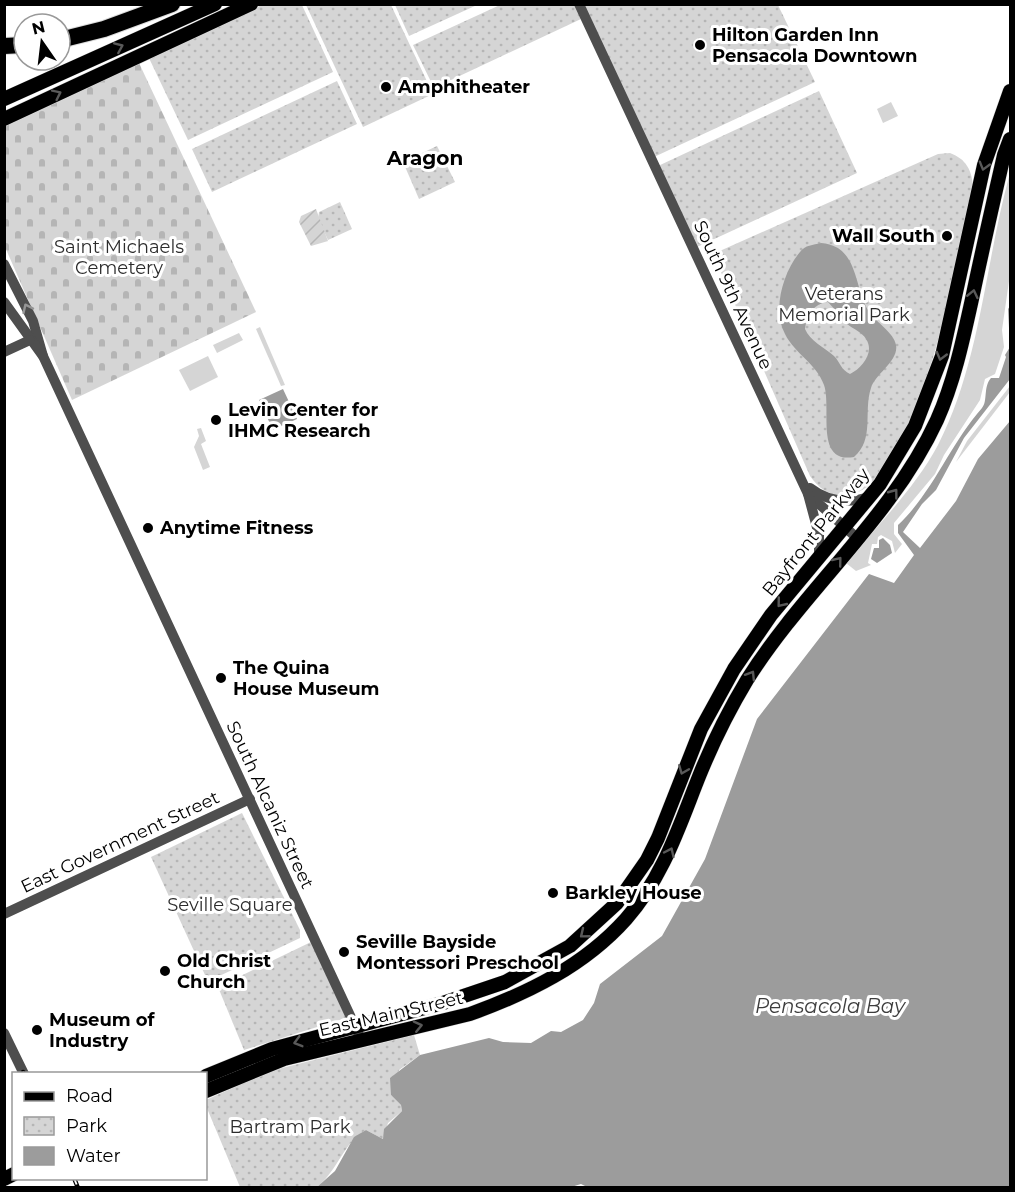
<svg xmlns="http://www.w3.org/2000/svg" width="1015" height="1192" viewBox="0 0 1015 1192" font-family="Montserrat,sans-serif">
<style>
.grass{fill:#d5d5d5}
.cemetery{fill:url(#cemetery-stones)}
.park{fill:url(#park-dots)}
.garden{fill:url(#garden-furrows)}
.water{fill:#9c9c9c;fill-rule:evenodd}
.lines{fill:none;stroke-linecap:round;stroke-linejoin:round}
.major-casing{stroke:#dbdbdb;stroke-width:15}
.highway-casing{stroke:#dbdbdb;stroke-width:18}
.minor{stroke:#4e4e4e;stroke-width:10}
.major{stroke:#000;stroke-width:14}
.highway{stroke:#000;stroke-width:16}
.rail-casing{stroke:#000;stroke-width:4.5}
.rail{stroke:#fff;stroke-width:2;stroke-dasharray:7;stroke-linecap:butt}
.oneway{stroke:#595959}
.oneway2{stroke:#959595}
.poi-dot{fill:#000;stroke:#fff;stroke-width:2}
.labels{text-anchor:middle;dominant-baseline:central;stroke-width:6;stroke-linejoin:round;paint-order:stroke}
.poi-label{font-size:18px;font-weight:bold;fill:#000;stroke:#fff;text-anchor:start}
.park-label{font-size:18px;fill:#2c2c2c;stroke:#fff}
.street-label{font-size:18px;fill:#000;stroke:#fff}
.neighbourhood-label{font-size:20px;font-weight:bold;fill:#000;stroke:#fff}
.water-label{font-size:20px;font-style:italic;fill:#3d3d3d;stroke:#fff}
</style>
<defs>
<pattern id="cemetery-stones" width="16" height="16" patternUnits="userSpaceOnUse" patternTransform="scale(1.5)"><rect width="16" height="16" fill="#d5d5d5"/><path d="M2 7V4a2 2 0 0 1 4 0v3zM10 15v-3a2 2 0 0 1 4 0v3z" fill="#b5b5b5"/></pattern>
<pattern id="park-dots" width="8" height="8" patternUnits="userSpaceOnUse" patternTransform="scale(1.5)"><rect width="8" height="8" fill="#d5d5d5"/><path d="M2 2h.1M6 6h.1" fill="none" stroke="#b5b5b5" stroke-width="1.8" stroke-linecap="round"/></pattern>
<pattern id="garden-furrows" width="10" height="10" patternUnits="userSpaceOnUse" patternTransform="scale(1.5)"><rect width="10" height="10" fill="#d5d5d5"/><path d="M-1 1l2-2M0 10L10 0M9 11l2-2" fill="none" stroke="#b5b5b5"/></pattern>
</defs>
<rect width="100%" height="100%" fill="#fff"/>
<!-- grass -->
<g class="grass">
<path d="M 891,102 L 898,116 L 883,123 L 877,109 Z"/>
<path d="M 1010,173 L 1010,274 L 1002,330 L 1004,347 L 995,374 L 985,379 L 980,400 L 944,455 L 935,474 L 894,523 L 894,534 L 902,544 L 895,553 L 892,541 L 881,535 L 878,537 L 877,544 L 872,544 L 868,563 L 871,565 L 856,571 L 846,563 C 877,526 915,488 938,445 C 981,361 985,262 1010,173 Z"/>
<path d="M 260,327 L 285,385 L 281,386 L 256,329 Z"/>
<path d="M 239,333 L 243,340 L 217,353 L 213,345 Z"/>
<path d="M 208,356 L 218,377 L 190,391 L 179,370 Z"/>
<path d="M 1010,386 L 1010,392 L 956,462 L 967,441 Z"/>
<path d="M 201,428 L 206,441 L 201,444 L 210,467 L 203,470 L 194,447 L 199,436 L 197,429 Z"/>
</g>
<!-- cemetery -->
<path class="cemetery" d="M 139,63 L 256,312 L 72,400 L 5,247 L 4,126 Z"/>
<!-- park -->
<g class="park">
<path d="M 616,4 L 778,5 L 815,82 L 654,157 L 584,5 Z"/>
<path d="M 262,5 L 302,5 L 333,72 L 188,140 L 148,56 Z"/>
<path d="M 306,5 L 391,5 L 433,94 L 363,127 Z"/>
<path d="M 395,5 L 477,5 L 409,36 Z"/>
<path d="M 500,5 L 574,5 L 581,19 L 434,88 L 413,45 Z"/>
<path d="M 337,81 L 357,124 L 212,192 L 192,149 Z"/>
<path d="M 819,91 L 857,173 L 697,247 L 658,166 Z"/>
<path d="M 437,146 L 455,182 L 419,199 L 403,162 Z"/>
<path d="M 950,153 C 966,159 972,170 973,187 C 960,247 919,487 848,495 C 832,498 819,489 810,476 L 713,254 L 938,154 Z"/>
<path d="M 340,202 L 352,229 L 328,240 L 318,219 L 319,212 Z"/>
<path d="M 242,813 L 300,930 L 300,938 L 215,978 L 205,975 L 151,857 Z"/>
<path d="M 311,942 L 346,1018 L 244,1050 L 218,987 Z"/>
<path d="M 414,1035 L 420,1055 L 399,1070 L 391,1095 L 401,1105 L 402,1111 L 388,1123 L 383,1139 L 366,1130 C 343,1143 339,1169 317,1187 L 240,1187 L 206,1106 L 206,1100 L 270,1071 Z"/>
</g>
<!-- garden -->
<path class="garden" d="M 316,209 L 328,241 L 311,246 L 299,222 L 301,216 Z"/>
<!-- water -->
<g class="water">
<path d="M 821,243 C 860,246 853,289 870,313 C 877,323 894,333 896,345 C 899,361 875,374 871,388 C 863,412 875,439 854,457 C 814,464 832,408 824,385 C 816,363 795,354 785,334 C 772,310 783,272 800,252 C 805,245 813,245 821,243 ZM 828,302 C 835,309 840,317 847,324 C 853,329 862,332 866,339 C 875,352 862,368 850,374 C 841,370 840,362 834,356 C 824,347 810,341 805,329 C 807,315 814,303 828,302 Z"/>
<path d="M 1010,306 L 1010,379 L 964,438 L 936,490 L 922,504 L 903,532 L 920,548 L 956,501 L 978,459 L 1010,421 L 1010,1187 L 589,1188 L 581,1184 L 568,1188 L 317,1187 L 335,1171 L 354,1137 L 366,1130 L 383,1139 L 384,1129 L 402,1111 L 401,1105 L 391,1095 L 390,1078 L 420,1055 L 489,1038 L 503,1042 L 531,1043 L 551,1031 L 561,1032 L 583,1020 L 594,1003 L 600,984 L 662,936 L 705,859 L 757,719 L 869,574 L 894,583 L 914,555 L 898,533 L 898,525 C 934,491 950,444 982,408 C 988,401 983,387 991,378 L 999,378 L 1006,357 L 1005,355 L 1010,347 L 1008,309 Z"/>
<path d="M 283,389 L 297,419 L 273,430 L 259,400 Z"/>
<path d="M 883,538 L 890,545 L 892,553 L 877,563 L 871,559 L 874,548 L 879,548 L 879,540 Z"/>
</g>
<g class="lines">
<!-- major casing -->
<g class="major-casing">
<g id="major">
<path d="M 4,99 L 215,4"/>
<path d="M 4,119 L 251,4"/>
<path d="M 206,1076 L 272,1049 L 443,1003 L 505,982 L 570,946 L 617,903 L 647,860 L 658,838 L 701,729 L 734,669 L 771,615 L 880,484 L 915,426 L 942,356 L 984,165 L 1010,91"/>
<path d="M 206,1091 L 284,1059 L 470,1014 C 528,993 584,966 626,919 C 664,876 679,826 700,774 C 713,742 729,710 747,680 C 804,589 892,518 937,420 C 954,382 963,340 972,299 C 982,251 993,203 1004,155 L 1010,139"/>
<path d="M 4,1179 L 14,1174"/>
</g>
</g>
<!-- highway casing -->
<g class="highway-casing">
<g id="highway">
<path d="M 60,40 L 104,29 L 172,4"/>
<path d="M 4,46 L 24,45"/>
</g>
</g>
<!-- minor -->
<g class="minor">
<path d="M 579,4 L 808,494 L 857,538"/>
<path d="M 4,264 L 33,321 L 43,356"/>
<path d="M 4,302 L 43,356 L 361,1039"/>
<path d="M 4,352 L 30,340"/>
<path d="M 810,488 C 828,502 847,504 869,497"/>
<path d="M 808,494 L 819,535 L 819,557"/>
<path d="M 4,914 L 250,799"/>
<path d="M 4,1033 L 24,1074"/>
</g>
<!-- major -->
<use href="#major" class="major"/>
<!-- highway -->
<use href="#highway" class="highway"/>
<!-- rail casing -->
<g class="rail-casing">
<g id="rail">
<path d="M 23,1072 L 24,1074"/>
<path d="M 74,1178 L 78,1188"/>
</g>
</g>
<!-- rail -->
<use href="#rail" class="rail"/>
</g>
<!-- one-way arrows -->
<defs><path id="oneway-chevron" d="M-2-3.5L2.5 0L-2 3.5" fill="none" stroke-width="1.6" stroke-linecap="round" stroke-linejoin="round" transform="scale(1.5)"/></defs>
<g class="oneway">
<use href="#oneway-chevron" transform="translate(119 47) rotate(-23)"/>
<use href="#oneway-chevron" transform="translate(57 94) rotate(-26)"/>
<use href="#oneway-chevron" transform="translate(984 166) rotate(106)"/>
<use href="#oneway-chevron" transform="translate(973 294) rotate(-77)"/>
<use href="#oneway-chevron" transform="translate(941 356) rotate(105)"/>
<use href="#oneway-chevron" transform="translate(894 493) rotate(-53)"/>
<use href="#oneway-chevron" transform="translate(838 561) rotate(-51)"/>
<use href="#oneway-chevron" transform="translate(781 603) rotate(129)"/>
<use href="#oneway-chevron" transform="translate(751 675) rotate(-58)"/>
<use href="#oneway-chevron" transform="translate(683 770) rotate(112)"/>
<use href="#oneway-chevron" transform="translate(670 852) rotate(-65)"/>
<use href="#oneway-chevron" transform="translate(584 934) rotate(141)"/>
<use href="#oneway-chevron" transform="translate(418 1026) rotate(-13)"/>
<use href="#oneway-chevron" transform="translate(298 1042) rotate(164)"/>
</g>
<use class="oneway2" href="#oneway-chevron" transform="translate(27 308) rotate(-115)"/>
<!-- markers -->
<g class="poi-dot">
<circle cx="700" cy="45" r="6"/>
<circle cx="386" cy="87" r="6"/>
<circle cx="947" cy="236" r="6"/>
<circle cx="216" cy="420" r="6"/>
<circle cx="148" cy="528" r="6"/>
<circle cx="221" cy="678" r="6"/>
<circle cx="553" cy="893" r="6"/>
<circle cx="344" cy="952" r="6"/>
<circle cx="165" cy="971" r="6"/>
<circle cx="37" cy="1030" r="6"/>
</g>
<g class="labels">
<!-- poi labels -->
<g class="poi-label">
<text x="712" y="35">Hilton Garden Inn<tspan x="712" dy="21">Pensacola Downtown</tspan></text>
<text x="398" y="87">Amphitheater</text>
<text x="935" y="236" text-anchor="end">Wall South</text>
<text x="228" y="410">Levin Center for<tspan x="228" dy="21">IHMC Research</tspan></text>
<text x="160" y="528">Anytime Fitness</text>
<text x="233" y="668">The Quina<tspan x="233" dy="21">House Museum</tspan></text>
<text x="565" y="893">Barkley House</text>
<text x="356" y="942">Seville Bayside<tspan x="356" dy="21">Montessori Preschool</tspan></text>
<text x="177" y="961">Old Christ<tspan x="177" dy="21">Church</tspan></text>
<text x="49" y="1020">Museum of<tspan x="49" dy="21">Industry</tspan></text>
</g>
<!-- park labels -->
<g class="park-label">
<text x="119" y="247">Saint Michaels<tspan x="119" dy="21">Cemetery</tspan></text>
<text x="844" y="294">Veterans<tspan x="844" dy="21">Memorial Park</tspan></text>
<text x="230" y="905">Seville Square</text>
<text x="290" y="1127">Bartram Park</text>
</g>
<!-- street labels -->
<g class="street-label">
<text transform="translate(733 295) rotate(65)">South 9th Avenue</text>
<text transform="translate(816 532) rotate(-51)">Bayfront Parkway</text>
<text transform="translate(270 805) rotate(65)">South Alcaniz Street</text>
<text transform="translate(120 842) rotate(-25)">East Government Street</text>
<text transform="translate(391 1014) rotate(-13)">East Main Street</text>
</g>
<!-- neighbourhood labels -->
<g class="neighbourhood-label">
<text x="425" y="158">Aragon</text>
</g>
<!-- water labels -->
<g class="water-label">
<text x="830" y="1006">Pensacola Bay</text>
</g>
</g>
<!-- border -->
<rect width="1015" height="1192" fill="none" stroke="#000000" stroke-width="12"/>
<!-- legend -->
<rect x="12" y="1072" width="195" height="108" fill="#ffffff" stroke="#999999" stroke-width="1.5"/>
<rect x="24" y="1092" width="30" height="9" fill="#000000" stroke="#999999" stroke-width="1.5"/>
<text x="66" y="1102" font-size="18" fill="#000000">Road</text>
<rect x="24" y="1117" width="30" height="18" fill="url(#park-dots)" stroke="#999999" stroke-width="1.5"/>
<text x="66" y="1132" font-size="18" fill="#000000">Park</text>
<rect x="24" y="1147" width="30" height="18" fill="#9c9c9c" stroke="#999999" stroke-width="1.5"/>
<text x="66" y="1162" font-size="18" fill="#000000">Water</text>
<!-- north arrow -->
<g transform="translate(42 42) rotate(346)"><circle r="28" fill="#ffffff" stroke="#999999" stroke-width="1.5"/>
<path d="M0-4.5L10 22L0 15L-10 22Z" fill="#000000"/>
<text y="-9" font-size="16" font-weight="bold" text-anchor="middle" fill="#000000">N</text>
</g>
</svg>
